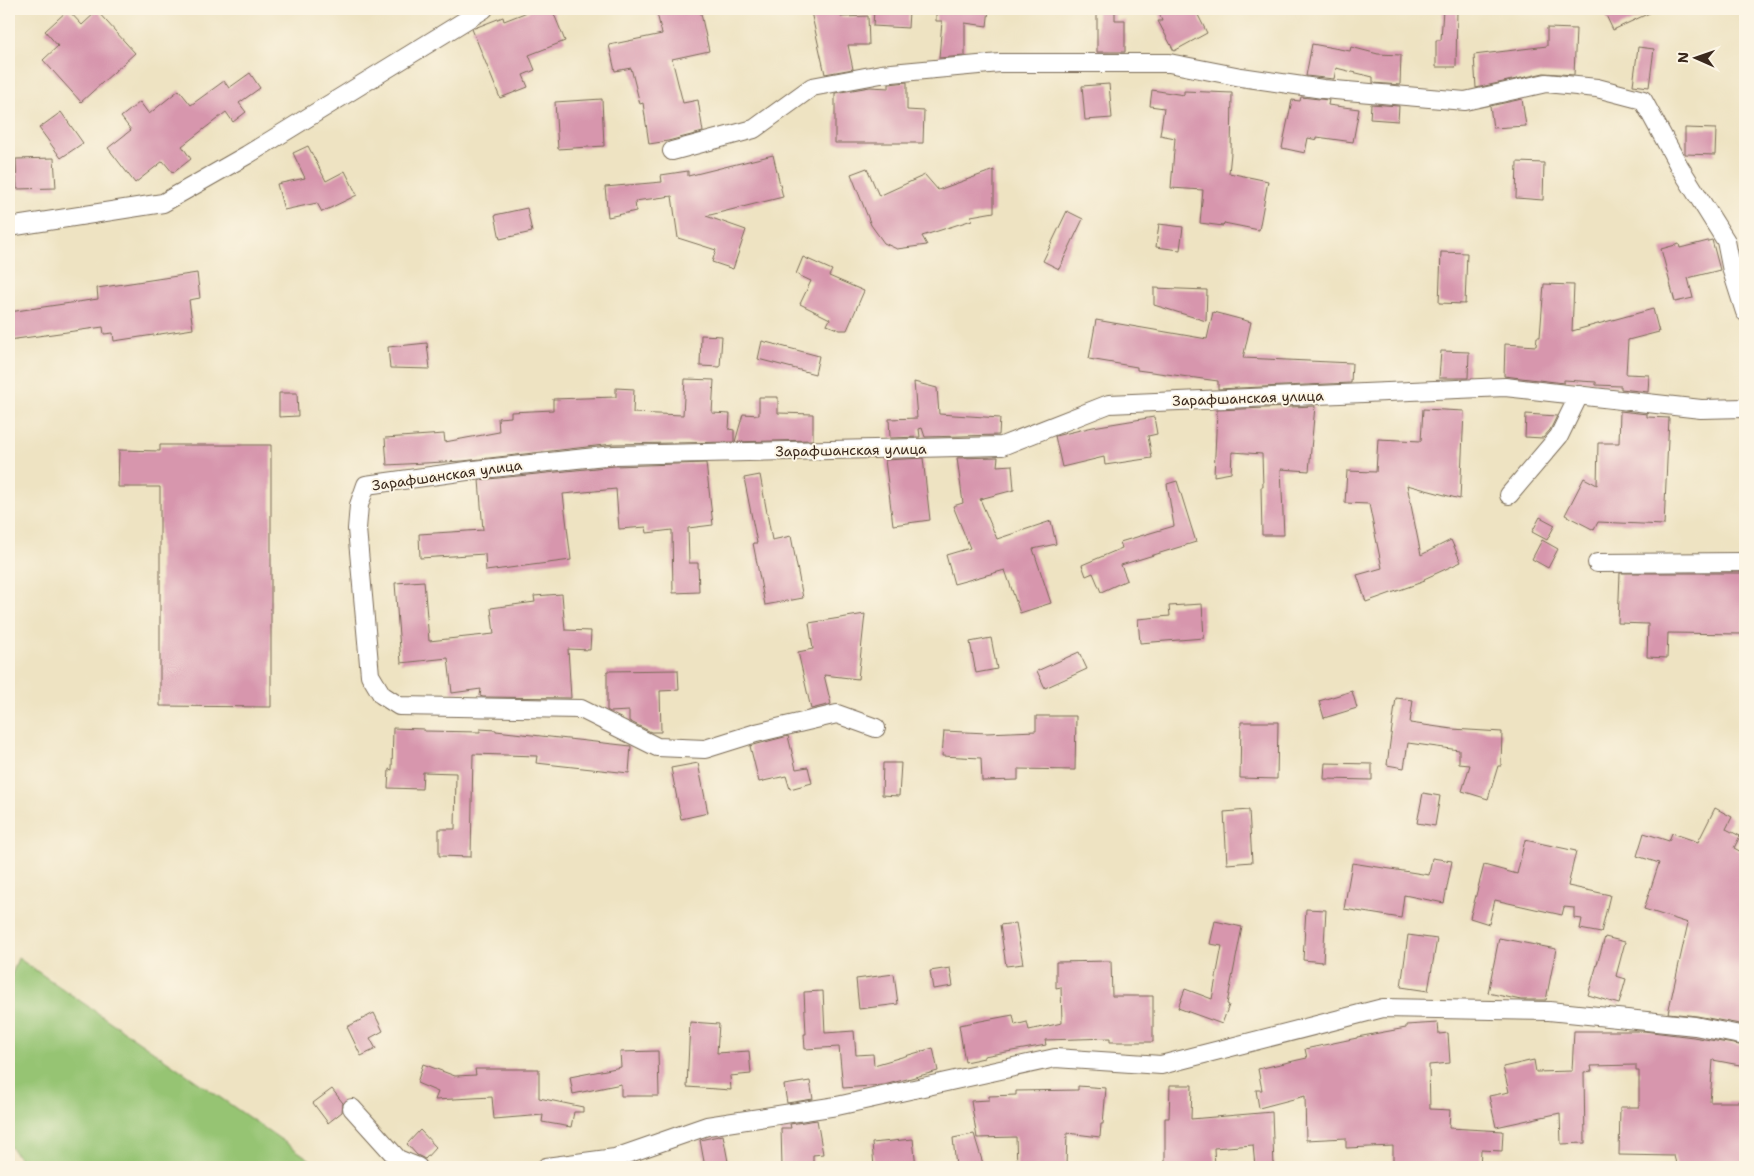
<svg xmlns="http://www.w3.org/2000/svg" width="1754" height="1176" viewBox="0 0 1754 1176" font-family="'Shantell Sans',sans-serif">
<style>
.green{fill:#96c473;stroke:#687748}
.building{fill:#d796ad}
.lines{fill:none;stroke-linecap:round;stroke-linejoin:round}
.street-casing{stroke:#7a6b57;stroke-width:20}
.street{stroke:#fff;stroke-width:18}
.labels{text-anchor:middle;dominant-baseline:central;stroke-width:4;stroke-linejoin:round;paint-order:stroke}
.street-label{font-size:14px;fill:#3b2a1e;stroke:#fcf5e5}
</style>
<rect width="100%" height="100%" fill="#fcf5e5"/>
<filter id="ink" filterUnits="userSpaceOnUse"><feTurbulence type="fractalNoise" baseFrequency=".02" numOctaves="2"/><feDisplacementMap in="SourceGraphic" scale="10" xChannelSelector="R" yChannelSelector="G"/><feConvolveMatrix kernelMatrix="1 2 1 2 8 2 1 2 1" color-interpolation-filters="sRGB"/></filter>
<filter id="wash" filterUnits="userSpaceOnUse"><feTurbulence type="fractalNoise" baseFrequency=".0096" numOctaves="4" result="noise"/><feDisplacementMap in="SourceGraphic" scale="20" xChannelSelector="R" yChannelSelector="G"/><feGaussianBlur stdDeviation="1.12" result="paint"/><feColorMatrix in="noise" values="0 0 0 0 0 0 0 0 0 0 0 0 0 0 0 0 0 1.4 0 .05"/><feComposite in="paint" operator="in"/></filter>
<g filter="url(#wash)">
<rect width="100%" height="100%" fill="#eee3c2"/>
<!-- green -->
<path class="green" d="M 18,958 L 315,1163 L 322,1167 L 26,1167 L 9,1145 L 9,982 Z"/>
<g id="blocks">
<!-- building -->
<g class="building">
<path d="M 535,9 L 552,9 L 565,41 L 529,55 L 535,70 L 523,75 L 528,87 L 500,98 L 472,29 L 503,17 L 504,21 Z"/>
<path d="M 656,9 L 700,9 L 709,51 L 672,59 L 683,103 L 698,100 L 703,132 L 668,141 L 649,144 L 643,103 L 640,104 L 631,68 L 615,71 L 609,45 L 662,34 Z"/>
<path d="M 825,9 L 839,9 L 841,17 L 868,16 L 869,45 L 848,45 L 853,69 L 825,74 L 811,12 Z"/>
<path d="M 874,9 L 909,11 L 908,28 L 873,26 Z"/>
<path d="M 936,9 L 989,9 L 987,26 L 965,23 L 965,56 L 939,58 L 942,21 L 936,21 Z"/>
<path d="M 1097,9 L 1115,9 L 1115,20 L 1125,20 L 1125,52 L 1097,52 Z"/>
<path d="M 1158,9 L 1195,9 L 1207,33 L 1174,51 L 1158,21 L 1162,21 Z"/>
<path d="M 1443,9 L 1457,9 L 1456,67 L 1436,67 L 1436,40 L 1441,40 Z"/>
<path d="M 1603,9 L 1658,9 L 1613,30 Z"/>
<path d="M 68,10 L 82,25 L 97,11 L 135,53 L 81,102 L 43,60 L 58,46 L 45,31 Z"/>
<path d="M 1547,28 L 1576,29 L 1574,75 L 1544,73 L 1476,88 L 1474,55 L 1547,46 Z"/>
<path d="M 1312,44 L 1350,51 L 1351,47 L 1378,54 L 1401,55 L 1400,85 L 1373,83 L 1373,77 L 1336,68 L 1334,79 L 1306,76 Z"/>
<path d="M 1638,47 L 1654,49 L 1649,87 L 1633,85 Z"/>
<path d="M 250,73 L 260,88 L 239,103 L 246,112 L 233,122 L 226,112 L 182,146 L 191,159 L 173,173 L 163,161 L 135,183 L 108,148 L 131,130 L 121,117 L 140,102 L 149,114 L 179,90 L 191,105 L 224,81 L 229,88 Z"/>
<path d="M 907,82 L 907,110 L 924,111 L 923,143 L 835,143 L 835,93 L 870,87 L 889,88 L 889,84 Z"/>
<path d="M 1109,84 L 1112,118 L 1085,120 L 1082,86 Z"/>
<path d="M 1152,90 L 1184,95 L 1184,91 L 1232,93 L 1231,153 L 1229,173 L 1268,181 L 1259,230 L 1224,223 L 1223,226 L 1200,223 L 1203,190 L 1171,188 L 1175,138 L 1160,135 L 1164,108 L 1150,106 Z"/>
<path d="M 1301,97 L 1329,100 L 1328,105 L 1359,109 L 1353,142 L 1317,137 L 1317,140 L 1308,138 L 1305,153 L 1282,148 L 1292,100 L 1300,101 Z"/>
<path d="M 602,99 L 604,146 L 558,149 L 555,102 Z"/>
<path d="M 1522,99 L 1526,126 L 1493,128 L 1490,106 Z"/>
<path d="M 1371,104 L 1399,106 L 1398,121 L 1370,119 Z"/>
<path d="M 61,112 L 83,143 L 61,158 L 39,128 Z"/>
<path d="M 1685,128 L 1716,129 L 1715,155 L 1685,154 Z"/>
<path d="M 308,146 L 326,181 L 345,171 L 357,195 L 322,212 L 317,203 L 284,210 L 277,184 L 305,178 L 293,153 Z"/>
<path d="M 773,155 L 783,197 L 706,216 L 746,230 L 733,269 L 712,262 L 716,250 L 678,238 L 672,196 L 635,201 L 636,211 L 608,217 L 605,187 L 662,182 L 661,175 L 688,171 L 688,176 Z"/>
<path d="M 54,158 L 56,188 L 17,189 L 16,159 Z"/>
<path d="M 1517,162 L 1544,163 L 1543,200 L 1516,198 Z"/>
<path d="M 867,168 L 879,196 L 925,175 L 938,190 L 994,170 L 994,212 L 971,216 L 972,220 L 922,236 L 927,245 L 897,249 L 884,243 L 871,225 L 851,174 Z"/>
<path d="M 527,208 L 532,232 L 500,239 L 495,215 Z"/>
<path d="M 1067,211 L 1083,219 L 1059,269 L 1043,261 Z"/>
<path d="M 1159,224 L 1183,227 L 1180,250 L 1156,247 Z"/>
<path d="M 1712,240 L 1720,270 L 1688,278 L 1693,298 L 1675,302 L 1661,249 L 1679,244 L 1680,248 Z"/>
<path d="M 1441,252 L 1467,253 L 1465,304 L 1439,303 Z"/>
<path d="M 803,257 L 832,270 L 829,276 L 864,291 L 847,330 L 840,330 L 827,325 L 830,319 L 800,304 L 811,281 L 796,274 Z"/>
<path d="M 197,273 L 200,298 L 189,300 L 193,329 L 114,341 L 113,333 L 104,334 L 103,327 L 9,340 L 9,312 L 98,299 L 97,288 Z"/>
<path d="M 1544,284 L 1574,285 L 1572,331 L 1653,309 L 1659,332 L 1628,340 L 1626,374 L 1649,375 L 1648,392 L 1621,389 L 1621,386 L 1596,385 L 1596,382 L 1564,380 L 1564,383 L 1504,376 L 1505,344 L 1536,346 L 1537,337 L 1540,337 Z"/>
<path d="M 1154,288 L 1207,290 L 1206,321 L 1154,305 Z"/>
<path d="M 1213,312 L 1251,322 L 1243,358 L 1352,363 L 1351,383 L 1218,389 L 1218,381 L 1137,370 L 1137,367 L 1089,359 L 1096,320 L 1207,339 Z"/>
<path d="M 701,335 L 722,336 L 720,367 L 700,366 Z"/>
<path d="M 762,341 L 819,356 L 815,374 L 758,359 Z"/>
<path d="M 427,343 L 430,369 L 390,368 L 388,347 Z"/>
<path d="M 1441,351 L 1469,352 L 1468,378 L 1439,378 Z"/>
<path d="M 685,379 L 714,380 L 712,413 L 730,414 L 729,429 L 734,430 L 734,442 L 613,444 L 463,461 L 387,465 L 385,438 L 444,434 L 445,442 L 499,432 L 498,418 L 511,417 L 511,412 L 553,410 L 553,399 L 616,397 L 616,388 L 634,389 L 633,413 L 683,415 Z"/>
<path d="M 914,382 L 937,388 L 939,414 L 1000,418 L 999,435 L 925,437 L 922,428 L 919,429 L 920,437 L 890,438 L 889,419 L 917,418 Z"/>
<path d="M 279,393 L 297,393 L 298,416 L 279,417 Z"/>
<path d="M 759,397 L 778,397 L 778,413 L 813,414 L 813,440 L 735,442 L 743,414 L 759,415 Z"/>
<path d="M 1315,406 L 1309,471 L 1281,469 L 1284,535 L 1262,535 L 1261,487 L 1263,487 L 1262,454 L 1232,452 L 1231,473 L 1214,476 L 1217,410 Z"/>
<path d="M 1423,409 L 1464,411 L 1460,499 L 1407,485 L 1421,555 L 1451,540 L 1461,562 L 1424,579 L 1425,581 L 1366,602 L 1357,575 L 1382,568 L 1369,504 L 1345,503 L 1347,471 L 1376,472 L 1378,439 L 1421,441 Z"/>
<path d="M 1620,411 L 1647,414 L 1647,417 L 1669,418 L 1664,525 L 1598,522 L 1594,530 L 1565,515 L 1584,478 L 1597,485 L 1598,443 L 1619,443 Z"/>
<path d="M 1526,414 L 1557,416 L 1550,430 L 1543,438 L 1525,437 Z"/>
<path d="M 1154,417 L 1157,434 L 1148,436 L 1152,458 L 1105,465 L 1104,457 L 1062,467 L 1055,436 L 1093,427 Z"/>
<path d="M 160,445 L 271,445 L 271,707 L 160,706 L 160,487 L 118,487 L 119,450 L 160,451 Z"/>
<path d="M 998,457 L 997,466 L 1012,465 L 1014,490 L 980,499 L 997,539 L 1051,521 L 1056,544 L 1033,549 L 1051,603 L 1020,613 L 1005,570 L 954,584 L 946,555 L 970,548 L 953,506 L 963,503 L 957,458 Z"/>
<path d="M 923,458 L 930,520 L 893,525 L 885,460 Z"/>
<path d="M 706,463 L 713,525 L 688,528 L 689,563 L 698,563 L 699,592 L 673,593 L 672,530 L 647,533 L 646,527 L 619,529 L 616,489 L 563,494 L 571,560 L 486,571 L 485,554 L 420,558 L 419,534 L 483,530 L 479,480 L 615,466 Z"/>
<path d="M 760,475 L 772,540 L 791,536 L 803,598 L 765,605 L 753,543 L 757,543 L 744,478 Z"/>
<path d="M 1177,481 L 1196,542 L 1121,565 L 1127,580 L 1101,592 L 1093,573 L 1086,576 L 1082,565 L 1122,548 L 1120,542 L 1174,526 L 1167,484 Z"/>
<path d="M 1540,517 L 1555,525 L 1547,540 L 1532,532 Z"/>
<path d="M 1542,540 L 1558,549 L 1548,568 L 1532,559 Z"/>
<path d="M 1620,573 L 1744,573 L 1743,634 L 1668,633 L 1667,658 L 1647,657 L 1648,624 L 1618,623 Z"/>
<path d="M 424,581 L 429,641 L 494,634 L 491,608 L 535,602 L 534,596 L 562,594 L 565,630 L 591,631 L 590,650 L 568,649 L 571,698 L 483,697 L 480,696 L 481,689 L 452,693 L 448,658 L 401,663 L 395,583 Z"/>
<path d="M 1202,604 L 1204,638 L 1140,643 L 1138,619 L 1170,616 L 1169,606 Z"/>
<path d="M 865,614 L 858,679 L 824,675 L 831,704 L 811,709 L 798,652 L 813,649 L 809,623 Z"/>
<path d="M 991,638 L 997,669 L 976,673 L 970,642 Z"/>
<path d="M 1079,652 L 1087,669 L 1045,688 L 1037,671 Z"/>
<path d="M 678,670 L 679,690 L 660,691 L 661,732 L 651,732 L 629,721 L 629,711 L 610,712 L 607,710 L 607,671 Z"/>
<path d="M 1352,691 L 1357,708 L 1324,718 L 1319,701 Z"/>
<path d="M 1396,698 L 1413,700 L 1410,723 L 1452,729 L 1502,732 L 1501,766 L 1498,766 L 1488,799 L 1462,791 L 1470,765 L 1459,764 L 1459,750 L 1408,743 L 1404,768 L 1387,765 Z"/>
<path d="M 1036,716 L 1076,716 L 1075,770 L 1018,769 L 1018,780 L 982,781 L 981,758 L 942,756 L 944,731 L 987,733 L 1036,731 Z"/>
<path d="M 1241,722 L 1278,722 L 1277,779 L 1240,778 Z"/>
<path d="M 393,728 L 424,729 L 424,731 L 480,732 L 480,729 L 496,730 L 496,731 L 631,746 L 629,773 L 536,763 L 537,756 L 473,754 L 471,857 L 439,856 L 439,829 L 455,829 L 456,773 L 423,772 L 422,789 L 388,788 L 389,769 L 392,770 Z"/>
<path d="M 788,736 L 796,769 L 808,767 L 812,783 L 790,789 L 786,776 L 759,782 L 750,746 Z"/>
<path d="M 698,763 L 708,813 L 681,819 L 671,768 Z"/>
<path d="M 883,763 L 901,763 L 899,796 L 882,795 Z"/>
<path d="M 1325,763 L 1372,764 L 1372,780 L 1324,779 Z"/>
<path d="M 1423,793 L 1440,796 L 1435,826 L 1417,823 Z"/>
<path d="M 1715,808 L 1732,817 L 1726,829 L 1740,836 L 1734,848 L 1745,854 L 1745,1025 L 1697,1016 L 1668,1013 L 1688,923 L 1644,909 L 1659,863 L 1637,856 L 1644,833 L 1669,841 L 1672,833 L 1698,842 Z"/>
<path d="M 1249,810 L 1252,862 L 1227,864 L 1224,812 Z"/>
<path d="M 1525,840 L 1576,851 L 1568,886 L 1610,895 L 1601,933 L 1580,929 L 1582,919 L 1574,918 L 1574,908 L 1564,907 L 1562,915 L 1495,900 L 1489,924 L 1470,918 L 1484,865 L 1517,874 Z"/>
<path d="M 1432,858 L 1452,861 L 1444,903 L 1404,895 L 1401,918 L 1344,909 L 1352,863 L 1429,875 Z"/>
<path d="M 1306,909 L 1326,910 L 1323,962 L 1303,960 Z"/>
<path d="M 1215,921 L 1242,927 L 1227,1004 L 1229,1005 L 1222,1024 L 1178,1008 L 1185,989 L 1212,999 L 1222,946 L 1210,944 Z"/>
<path d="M 1016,923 L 1023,964 L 1006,966 L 1000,925 Z"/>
<path d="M 1408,935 L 1437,939 L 1428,991 L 1401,987 Z"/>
<path d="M 1605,937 L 1625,942 L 1616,976 L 1626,979 L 1619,1004 L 1588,995 Z"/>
<path d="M 1499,938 L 1556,949 L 1546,1000 L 1521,1000 L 1488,993 Z"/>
<path d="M 1111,961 L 1112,996 L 1153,996 L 1153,1042 L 1110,1042 L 1110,1038 L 1045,1040 L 1046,1045 L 984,1056 L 984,1058 L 965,1062 L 959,1025 L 1013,1015 L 1015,1025 L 1027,1022 L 1029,1030 L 1062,1023 L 1061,987 L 1056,988 L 1056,962 Z"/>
<path d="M 950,968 L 953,986 L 933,989 L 930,971 Z"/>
<path d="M 894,974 L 898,1004 L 859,1009 L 856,979 Z"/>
<path d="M 823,991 L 825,1033 L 854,1031 L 856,1055 L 873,1054 L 874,1065 L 933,1048 L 938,1071 L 884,1085 L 843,1088 L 839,1047 L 805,1049 L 804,1034 L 806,1034 L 804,992 Z"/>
<path d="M 374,1013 L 383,1031 L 370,1038 L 376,1049 L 361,1056 L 347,1027 Z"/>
<path d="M 690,1022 L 719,1024 L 717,1053 L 749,1051 L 751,1074 L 730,1076 L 731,1090 L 687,1087 Z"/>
<path d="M 1438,1023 L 1439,1034 L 1448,1033 L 1450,1063 L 1429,1065 L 1430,1109 L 1450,1110 L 1449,1128 L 1503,1131 L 1502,1151 L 1481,1150 L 1480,1167 L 1393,1166 L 1393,1146 L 1346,1148 L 1346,1138 L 1306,1140 L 1305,1096 L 1259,1108 L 1256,1090 L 1262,1090 L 1258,1069 L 1307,1058 L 1305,1049 L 1357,1038 L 1357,1037 L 1406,1028 L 1406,1025 Z"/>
<path d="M 1574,1031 L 1644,1031 L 1693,1037 L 1745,1046 L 1745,1066 L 1713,1060 L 1710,1102 L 1745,1102 L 1745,1167 L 1677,1167 L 1674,1156 L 1619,1155 L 1620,1107 L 1639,1107 L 1639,1071 L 1636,1071 L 1636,1065 L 1591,1066 L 1592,1071 L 1584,1072 L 1585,1143 L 1561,1144 L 1560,1113 L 1496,1127 L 1489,1096 L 1509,1092 L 1503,1067 L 1534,1060 L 1536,1072 L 1572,1071 Z"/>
<path d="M 658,1051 L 659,1096 L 621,1096 L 621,1084 L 573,1094 L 570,1077 L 621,1067 L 620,1052 Z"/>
<path d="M 423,1064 L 455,1076 L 476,1075 L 475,1069 L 539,1069 L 539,1098 L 583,1107 L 583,1112 L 574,1112 L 571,1127 L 542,1122 L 543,1115 L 494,1119 L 492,1097 L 435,1100 L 438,1092 L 417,1083 Z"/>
<path d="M 810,1081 L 813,1099 L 787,1103 L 784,1085 Z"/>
<path d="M 1170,1085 L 1192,1085 L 1191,1119 L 1272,1112 L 1274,1167 L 1255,1167 L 1253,1145 L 1214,1148 L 1215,1167 L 1165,1167 L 1165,1118 L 1169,1118 Z"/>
<path d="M 1078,1086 L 1106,1088 L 1103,1124 L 1101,1124 L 1100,1137 L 1067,1133 L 1066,1167 L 1017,1167 L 1016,1137 L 977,1138 L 971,1101 L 989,1100 L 989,1096 L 1016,1095 L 1016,1091 L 1078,1090 Z"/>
<path d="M 332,1089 L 343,1103 L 342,1112 L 328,1123 L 313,1103 Z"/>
<path d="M 817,1120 L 823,1154 L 813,1155 L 813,1167 L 782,1167 L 781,1128 L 791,1128 L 790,1124 Z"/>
<path d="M 420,1130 L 436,1147 L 425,1159 L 417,1155 L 407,1144 Z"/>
<path d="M 974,1134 L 984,1167 L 956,1167 L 953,1138 Z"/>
<path d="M 723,1135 L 729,1167 L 705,1167 L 700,1140 Z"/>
<path d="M 913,1139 L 916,1167 L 874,1167 L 872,1143 Z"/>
</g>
</g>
</g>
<g filter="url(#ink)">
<use href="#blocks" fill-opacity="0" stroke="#7a6b57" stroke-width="1"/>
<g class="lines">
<!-- street casing -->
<g class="street-casing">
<g id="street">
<path d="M 672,151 L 754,129 L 812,87 L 881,74 L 1000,63 L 1169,63 L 1241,77 L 1323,89 L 1465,101 L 1546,83 L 1597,88 L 1643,100 L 1679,166 L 1726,241 L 1732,271 L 1745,312"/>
<path d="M 9,227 L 163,203 L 247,155 L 484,9"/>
<path d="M 1509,495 L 1559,436 L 1579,395"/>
<path d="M 1597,563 L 1745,562"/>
<path d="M 876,728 L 837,714 L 756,733 L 705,749 L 657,747 L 581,709 L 399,706 L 382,695 L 370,675 L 357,529 L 359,505 L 366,485 L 474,470 L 614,455 L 1002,446 L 1109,404 L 1505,387 L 1701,409 L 1745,408"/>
<path d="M 352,1108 L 398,1159 L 418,1167"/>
<path d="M 546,1167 L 615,1158 L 707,1126 L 837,1106 L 1055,1058 L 1161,1065 L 1383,1008 L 1549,1011 L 1695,1026 L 1745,1036"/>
</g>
</g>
<!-- street -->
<use href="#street" class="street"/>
</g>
</g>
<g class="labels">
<!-- street labels -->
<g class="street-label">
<text transform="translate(1248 398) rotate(-2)">Зарафшанская улица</text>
<text transform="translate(851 450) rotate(-1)">Зарафшанская улица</text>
<text transform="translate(447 475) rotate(-8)">Зарафшанская улица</text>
</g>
</g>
<!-- margin -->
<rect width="1754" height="1176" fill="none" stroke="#fcf5e5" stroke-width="30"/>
<!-- north arrow -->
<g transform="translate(1696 58) rotate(272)" stroke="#fcf5e5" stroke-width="4" paint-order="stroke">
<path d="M0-4L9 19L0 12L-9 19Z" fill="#3b2a1e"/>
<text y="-8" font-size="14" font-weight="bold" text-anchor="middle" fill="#3b2a1e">N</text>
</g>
</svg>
